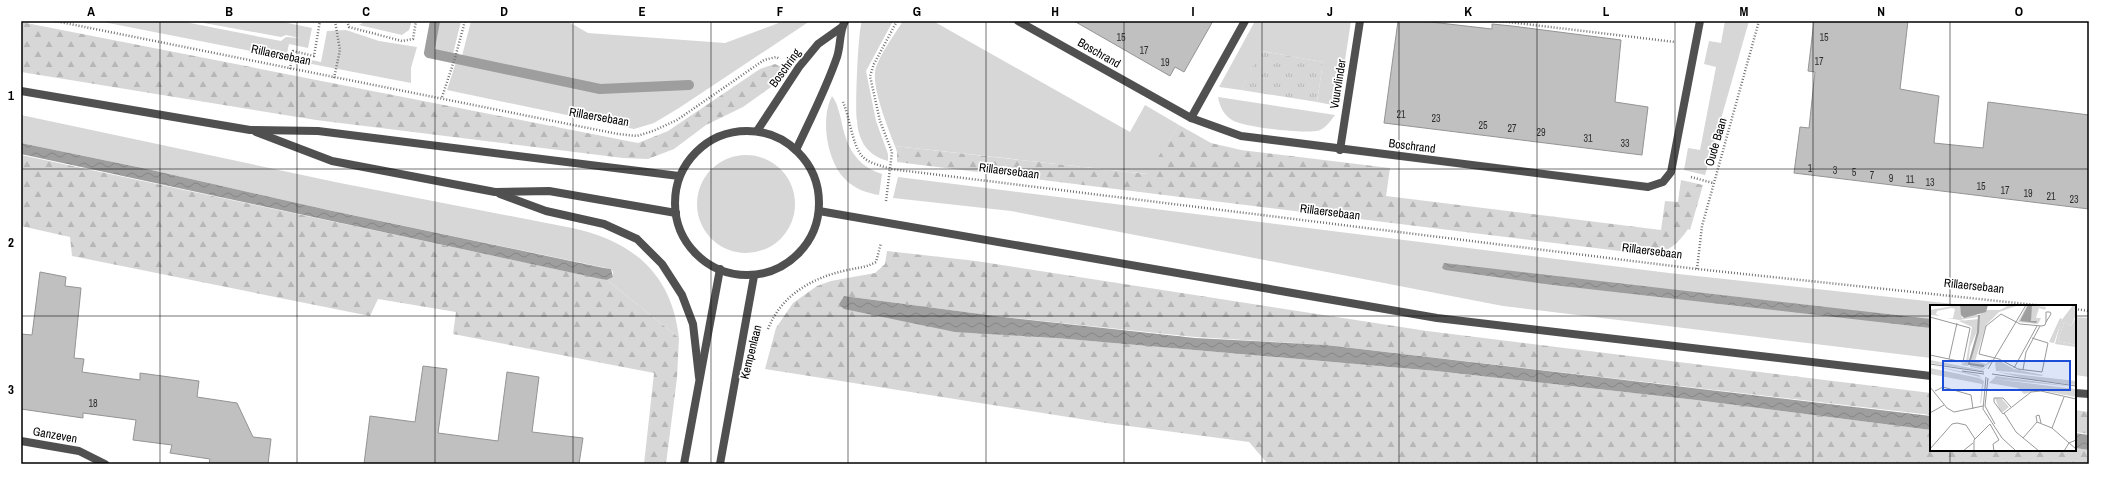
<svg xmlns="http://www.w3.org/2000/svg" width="2110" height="485" viewBox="0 0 2110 485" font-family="'Archivo Narrow',sans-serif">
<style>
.grass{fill:#d7d7d7}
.forest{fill:url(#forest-firs)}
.park{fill:url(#park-tufts)}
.water{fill:url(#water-waves)}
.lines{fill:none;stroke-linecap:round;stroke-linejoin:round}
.stream{stroke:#9e9e9e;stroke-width:10}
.building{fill:#c0c0c0;stroke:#949494}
.path{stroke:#727272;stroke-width:2.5;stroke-dasharray:1 2;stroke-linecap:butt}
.minor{stroke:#505050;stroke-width:8}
.tertiary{stroke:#505050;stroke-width:8}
.grid{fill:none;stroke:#000;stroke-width:1;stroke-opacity:0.55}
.labels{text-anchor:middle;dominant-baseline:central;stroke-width:3.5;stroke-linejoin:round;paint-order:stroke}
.number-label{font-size:10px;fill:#303030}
.street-label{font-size:12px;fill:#000;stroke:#fff}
.inset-river{fill:none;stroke:#9e9e9e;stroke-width:2}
.inset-road{fill:none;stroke:#999;stroke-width:1}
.view{fill:#1d4ed8;fill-opacity:0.15;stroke:#1d4ed8;stroke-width:2}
.inset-edge{fill:none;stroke:#000;stroke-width:2}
.neatline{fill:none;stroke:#000;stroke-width:1.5}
.grid-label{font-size:13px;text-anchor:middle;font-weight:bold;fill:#000}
</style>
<defs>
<pattern id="forest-firs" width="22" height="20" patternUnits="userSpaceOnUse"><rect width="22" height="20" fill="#d7d7d7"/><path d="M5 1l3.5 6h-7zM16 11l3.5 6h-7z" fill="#b7b7b7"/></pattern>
<pattern id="park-tufts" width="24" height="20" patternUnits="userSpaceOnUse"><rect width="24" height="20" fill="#d7d7d7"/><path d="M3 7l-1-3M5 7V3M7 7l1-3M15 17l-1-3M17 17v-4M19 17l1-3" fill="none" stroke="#b7b7b7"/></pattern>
<pattern id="water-waves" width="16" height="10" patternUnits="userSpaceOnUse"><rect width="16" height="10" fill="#9e9e9e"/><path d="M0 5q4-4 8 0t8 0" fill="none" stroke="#868686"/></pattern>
</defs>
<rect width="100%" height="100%" fill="#fff"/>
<!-- grass -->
<g class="grass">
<path d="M 98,21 L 180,21 L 281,41 L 286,37 L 300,38 L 286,35 L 281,37 L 193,21 L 278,21 L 312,28 L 308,48 L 289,44 L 286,58 Z"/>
<path d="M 366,21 L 412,21 L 409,30 L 402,35 L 359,25 Z"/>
<path d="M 438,21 L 461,21 L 453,54 L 433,50 Z"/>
<path d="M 471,21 L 567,21 L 588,33 L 725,43 L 784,21 L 810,21 L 679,108 L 654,123 L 634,129 L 447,90 L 456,62 L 593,92 L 611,93 L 688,89 L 691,85 L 687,82 L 602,85 L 462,56 Z"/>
<path d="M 862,21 L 893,21 L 866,71 L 876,121 L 888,154 L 888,161 C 877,158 867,152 862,141 C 859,135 857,127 857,120 C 855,108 858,30 862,21 Z"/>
<path d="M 903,21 L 933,21 L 1130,132 L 1145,105 L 1179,125 L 1148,174 L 895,146 C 888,128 873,91 875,72 C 877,58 895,34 903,21 Z"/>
<path d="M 1255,21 L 1351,21 L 1338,106 L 1317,102 L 1323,62 L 1262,51 L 1241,90 L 1219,87 Z"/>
<path d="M 1725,21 L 1749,21 L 1705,175 L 1684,170 L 1688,148 L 1700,150 L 1716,67 L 1704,64 L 1709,41 L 1721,43 Z"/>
<path d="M 346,30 L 379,41 L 417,47 L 411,68 L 411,83 L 296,61 L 297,57 L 321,62 L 327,31 Z"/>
<path d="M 832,96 C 837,102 839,112 841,119 C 846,146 855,165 882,174 L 879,195 C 867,193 855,189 846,180 C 827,163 820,118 832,96 Z"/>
<path d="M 1218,97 L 1335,115 C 1331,120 1327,127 1320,130 C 1309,135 1242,127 1232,120 C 1223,114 1220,107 1218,97 Z"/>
<path d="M 21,115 L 340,183 L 572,228 C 633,241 672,274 679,338 L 607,280 L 613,277 L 613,272 L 611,269 L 328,210 L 147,169 L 21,143 Z"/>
<circle cx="746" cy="204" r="49"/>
<path d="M 898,177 L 1669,273 L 1972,306 L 1931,306 L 1931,358 L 1503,306 L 1011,211 L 893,198 Z"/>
<path d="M 2075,317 L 2089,318 L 2089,377 L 2075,375 Z"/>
</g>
<!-- forest -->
<g class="forest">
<path d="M 21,22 L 638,143 L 668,131 L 760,69 L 775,64 L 784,68 L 771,87 L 743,107 L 706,125 L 674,149 L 648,159 L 623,158 L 316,120 L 21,72 Z"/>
<path d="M 1179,125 L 1211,143 L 1241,150 L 1390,168 L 1386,196 L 1661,230 L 1665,201 L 1678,202 L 1681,180 L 1703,185 L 1690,230 L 1688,229 C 1678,244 1669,251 1652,255 L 897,162 L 897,152 L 895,146 L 1147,174 Z"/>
<path d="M 21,155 L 607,280 L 679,338 L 677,378 L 666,464 L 644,464 L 654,373 L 453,334 L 456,312 L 378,299 L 370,316 L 72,256 L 70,237 L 21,226 Z"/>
<path d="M 887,251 L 976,261 L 1427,331 L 1931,393 L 1931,415 L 1326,345 L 1195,337 L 1003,317 L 844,296 L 839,304 L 1057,338 L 1436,371 L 1696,400 L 1931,430 L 1931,450 L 2075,450 L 2075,448 L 2089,450 L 2089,464 L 1268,464 L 1249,442 L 1106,423 L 765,369 L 776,328 L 793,303 L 817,286 L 831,281 L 875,273 L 885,264 Z"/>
<path d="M 2075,410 L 2089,412 L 2089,434 L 2075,432 Z"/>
</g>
<!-- park -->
<path class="park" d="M 1261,51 L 1323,62 L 1317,102 L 1241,90 Z"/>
<!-- water -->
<g class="water">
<path d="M 21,143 L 147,169 L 328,210 L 604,268 L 611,269 L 613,277 L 607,280 L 601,279 L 21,154 Z"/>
<path d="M 1444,263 L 1931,319 L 1931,328 L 1553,285 L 1445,270 L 1442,268 Z"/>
<path d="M 844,296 L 1003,317 L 1195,338 L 1326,345 L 1931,416 L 1931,430 L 1696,400 L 1436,371 L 1056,338 L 955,332 L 844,309 L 839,304 Z"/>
<path d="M 2075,433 L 2089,435 L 2089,450 L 2075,448 Z"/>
</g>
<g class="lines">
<!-- stream -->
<path class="stream" d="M 435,21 L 429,53 L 600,89 L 689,85"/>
</g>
<!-- building -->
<g class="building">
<path d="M 1074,21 L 1213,21 L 1184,72 L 1175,67 L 1170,76 Z"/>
<path d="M 1398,21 L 1431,21 L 1431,22 L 1492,29 L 1492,24 L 1512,26 L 1621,40 L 1615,102 L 1648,107 L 1642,155 L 1384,123 Z"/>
<path d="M 1814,21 L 1908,21 L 1900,89 L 1939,96 L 1934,143 L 1983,148 L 1988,102 L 2089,115 L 2089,209 L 1794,173 L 1800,127 L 1809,128 L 1815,72 L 1808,71 Z"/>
<path d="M 40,272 L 66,277 L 65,286 L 81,288 L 74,358 L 84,359 L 82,372 L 140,380 L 140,373 L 199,381 L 197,397 L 237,403 L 253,437 L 271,439 L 268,464 L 209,464 L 210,459 L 170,453 L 172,445 L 133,440 L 136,420 L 83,413 L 83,418 L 21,409 L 21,334 L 32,335 Z"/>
<path d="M 423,366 L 447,369 L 438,433 L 498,441 L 507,372 L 539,377 L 532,432 L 583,438 L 579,464 L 364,464 L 370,416 L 415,422 Z"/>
</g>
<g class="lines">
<!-- path -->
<g class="path">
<path d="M 55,21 L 618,134 L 637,136 L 653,131 L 677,120 L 764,60 L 776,57 L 780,59"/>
<path d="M 347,21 L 349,27 L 402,41 L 413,39 L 416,21"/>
<path d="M 1500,21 L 1675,42"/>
<path d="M 290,69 L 293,51 L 314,56 L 320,21"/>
<path d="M 334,78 L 340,50 L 335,21"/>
<path d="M 442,97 L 455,58 L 465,21"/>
<path d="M 843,102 C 850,118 852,144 862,156 C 868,163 882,166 891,169 L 1697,269 L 2045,306"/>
<path d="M 1691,177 L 1713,183"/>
<path d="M 886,201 L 892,152 L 880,121 L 870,76 L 874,64 L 897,21"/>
<path d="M 1697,269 L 1702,226 L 1759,21"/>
<path d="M 2075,309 L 2089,311"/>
<path d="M 768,329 C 781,296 810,279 843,271 C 855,268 865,268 876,262 L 881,243"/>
</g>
<!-- minor -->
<g class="minor">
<path d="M 1018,21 L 1191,118 L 1241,136 L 1648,187 L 1663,182 L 1671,172 L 1700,21"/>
<path d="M 1191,118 L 1245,21"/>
<path d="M 757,131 L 799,67 L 818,44 L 842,27"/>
<path d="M 796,150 C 810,120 826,89 837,57 C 841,45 839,32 845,21"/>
<path d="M 1340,150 L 1360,21"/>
<path d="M 21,441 L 79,451 L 105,464"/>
</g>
<!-- tertiary -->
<g class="tertiary">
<path d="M 21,91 L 250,130 L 318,131 L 679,176"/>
<circle cx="747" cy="203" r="72"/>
<path d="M 256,132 L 332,161 L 495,192 L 549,191 L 676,213"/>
<path d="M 500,194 L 546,211 L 604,224 L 637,239 L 662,264 L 682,295 L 693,324 L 699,377"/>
<path d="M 819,211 L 1437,318 L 1931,376"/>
<path d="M 2075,393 L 2089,394"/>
<path d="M 684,464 L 720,269"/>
<path d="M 720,464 L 754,276"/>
</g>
</g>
<!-- grid -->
<path class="grid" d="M 160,21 L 160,464M 297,21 L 297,464M 435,21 L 435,464M 573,21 L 573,464M 711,21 L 711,464M 848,21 L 848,464M 986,21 L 986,464M 1124,21 L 1124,464M 1262,21 L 1262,464M 1399,21 L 1399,464M 1537,21 L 1537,464M 1675,21 L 1675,464M 1813,21 L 1813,464M 1950,21 L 1950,306M 21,169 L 2089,169M 21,316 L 1931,316M 2075,316 L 2089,316M 1950,450 L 1950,464"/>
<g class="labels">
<!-- number labels -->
<g class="number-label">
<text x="1121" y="37">15</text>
<text x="1824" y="37">15</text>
<text x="1144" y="50">17</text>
<text x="1819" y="61">17</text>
<text x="1165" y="62">19</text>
<text x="1401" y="114">21</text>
<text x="1436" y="118">23</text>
<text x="1483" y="125">25</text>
<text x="1512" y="128">27</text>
<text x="1541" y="132">29</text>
<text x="1588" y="138">31</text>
<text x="1625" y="143">33</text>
<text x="1810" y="168">1</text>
<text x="1835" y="170">3</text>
<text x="1854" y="172">5</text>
<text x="1872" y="175">7</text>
<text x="1891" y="178">9</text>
<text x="1910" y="179">11</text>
<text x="1930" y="182">13</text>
<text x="1981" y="186">15</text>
<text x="2005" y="190">17</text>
<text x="2028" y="193">19</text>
<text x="2051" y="196">21</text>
<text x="2074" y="199">23</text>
<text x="93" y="403">18</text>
</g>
<!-- street labels -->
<g class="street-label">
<text transform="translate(1099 53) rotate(30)">Boschrand</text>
<text transform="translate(281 55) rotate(12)">Rillaersebaan</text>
<text transform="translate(785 68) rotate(-54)">Boschring</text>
<text transform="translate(1338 84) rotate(-81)">Vuurvlinder</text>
<text transform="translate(599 117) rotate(10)">Rillaersebaan</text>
<text transform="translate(1716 142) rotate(-74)">Oude Baan</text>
<text transform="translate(1412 146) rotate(7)">Boschrand</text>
<text transform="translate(1009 171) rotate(7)">Rillaersebaan</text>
<text transform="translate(1330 212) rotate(7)">Rillaersebaan</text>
<text transform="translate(1652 251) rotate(7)">Rillaersebaan</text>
<text transform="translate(1974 286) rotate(6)">Rillaersebaan</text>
<text transform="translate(751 352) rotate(-76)">Kempenlaan</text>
<text transform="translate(55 435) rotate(10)">Ganzeven</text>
</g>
</g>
<!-- overview -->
<g transform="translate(1930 305)">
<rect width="146" height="146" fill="#fff"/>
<path d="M 28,0 L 30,14 L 34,16 L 18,13 L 23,13 L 25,4 L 22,3 L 7,6 L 6,9 L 10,11 L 0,10 L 0,5 ZM 79,0 L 89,0 L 69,7 L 56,20 L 45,56 L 56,59 L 62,54 L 63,56 L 51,64 L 40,62 L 47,26 L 40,42 L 38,61 L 31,60 L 36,56 L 42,22 L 29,16 L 49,14 L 49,10 L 56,5 L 70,5 ZM 97,0 L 116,2 L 115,5 L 109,3 L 106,13 L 111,13 L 108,19 L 88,17 ZM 146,12 L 146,40 L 128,36 L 134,17 L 141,21 ZM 130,13 L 132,14 L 124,38 L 119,37 ZM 68,55 L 84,64 L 82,67 L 66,66 L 65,58 ZM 0,60 L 49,70 L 54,76 L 50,72 ZM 67,67 L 146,76 L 146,80 L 103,75 Z" fill="#d7d7d7"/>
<path d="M 28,0 L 30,0 L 32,13 L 43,10 L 49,10 L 48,12 L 29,15 ZM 143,0 L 146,0 L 145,12 L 141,21 L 134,17 L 128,36 L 146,40 L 146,42 L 125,39 L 131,16 ZM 0,55 L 51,65 L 59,60 L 52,66 L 0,58 ZM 0,63 L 49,73 L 54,76 L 51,98 L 50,99 L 52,79 L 0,69 ZM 84,64 L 113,70 L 115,67 L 112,71 L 67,65 L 82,67 ZM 66,71 L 146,82 L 63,74 L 146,84 L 146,92 L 109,85 L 94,89 L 88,83 L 59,78 ZM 65,93 L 72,94 L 79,102 L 73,107 L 70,106 Z" fill="#d7d7d7"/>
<path d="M 30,0 L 58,0 L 56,7 L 34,13 L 31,10 ZM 98,0 L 102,0 L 101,16 L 107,16 L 106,18 L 90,16 Z" fill="#9e9e9e"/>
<path class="inset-river" d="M 49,10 L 48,27 L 39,59 L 54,61"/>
<path class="inset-road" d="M 0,12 L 40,23 L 33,57 L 0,50M 102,33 L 118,38 L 112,67 L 88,64 L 69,54 L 49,49 L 56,21 L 71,9 L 90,19 L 112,21 L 115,20 L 116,17 L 121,9 L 120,7 L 116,7 L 116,17M 19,54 L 27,18M 0,59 L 54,67M 84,63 L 107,21M 58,64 L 96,0M 93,65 L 96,47 L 110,21M 32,66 L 54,69M 62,69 L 146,81M 56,72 L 53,104 L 72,133 L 85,145M 58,73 L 55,101 L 65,119M 0,82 L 17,103 L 24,107 L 53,101M 5,86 L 13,82 L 41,90 L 43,104M 134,92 L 122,123 L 146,144M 81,102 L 73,93 L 64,93 L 64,97 L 73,109 L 101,87 L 111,86 L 146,94M 0,108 L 14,100M 74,108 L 86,127 L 109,146M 107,117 L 106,111 L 109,110 L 111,118M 93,133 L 107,117 L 122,123M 0,144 L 22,119 L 27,118 L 36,120 L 45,134M 33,146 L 43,138M 44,146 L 44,135 L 60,119 L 69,135 L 63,139 L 64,146M 134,146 L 139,138 L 146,135"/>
<path class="view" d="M 13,56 L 140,56 L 140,85 L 13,85 Z"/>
<rect width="146" height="146" class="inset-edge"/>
</g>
<!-- border -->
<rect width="2110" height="485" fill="none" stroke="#ffffff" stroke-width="44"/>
<rect x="22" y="22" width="2066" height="441" class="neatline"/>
<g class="grid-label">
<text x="91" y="16">A</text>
<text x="229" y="16">B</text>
<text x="366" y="16">C</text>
<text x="504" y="16">D</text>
<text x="642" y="16">E</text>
<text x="780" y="16">F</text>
<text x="917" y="16">G</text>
<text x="1055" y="16">H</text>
<text x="1193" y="16">I</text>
<text x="1330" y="16">J</text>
<text x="1468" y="16">K</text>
<text x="1606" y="16">L</text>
<text x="1744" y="16">M</text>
<text x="1881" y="16">N</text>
<text x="2019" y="16">O</text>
<text x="11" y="100">1</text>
<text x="11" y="247">2</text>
<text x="11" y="394">3</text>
</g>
</svg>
